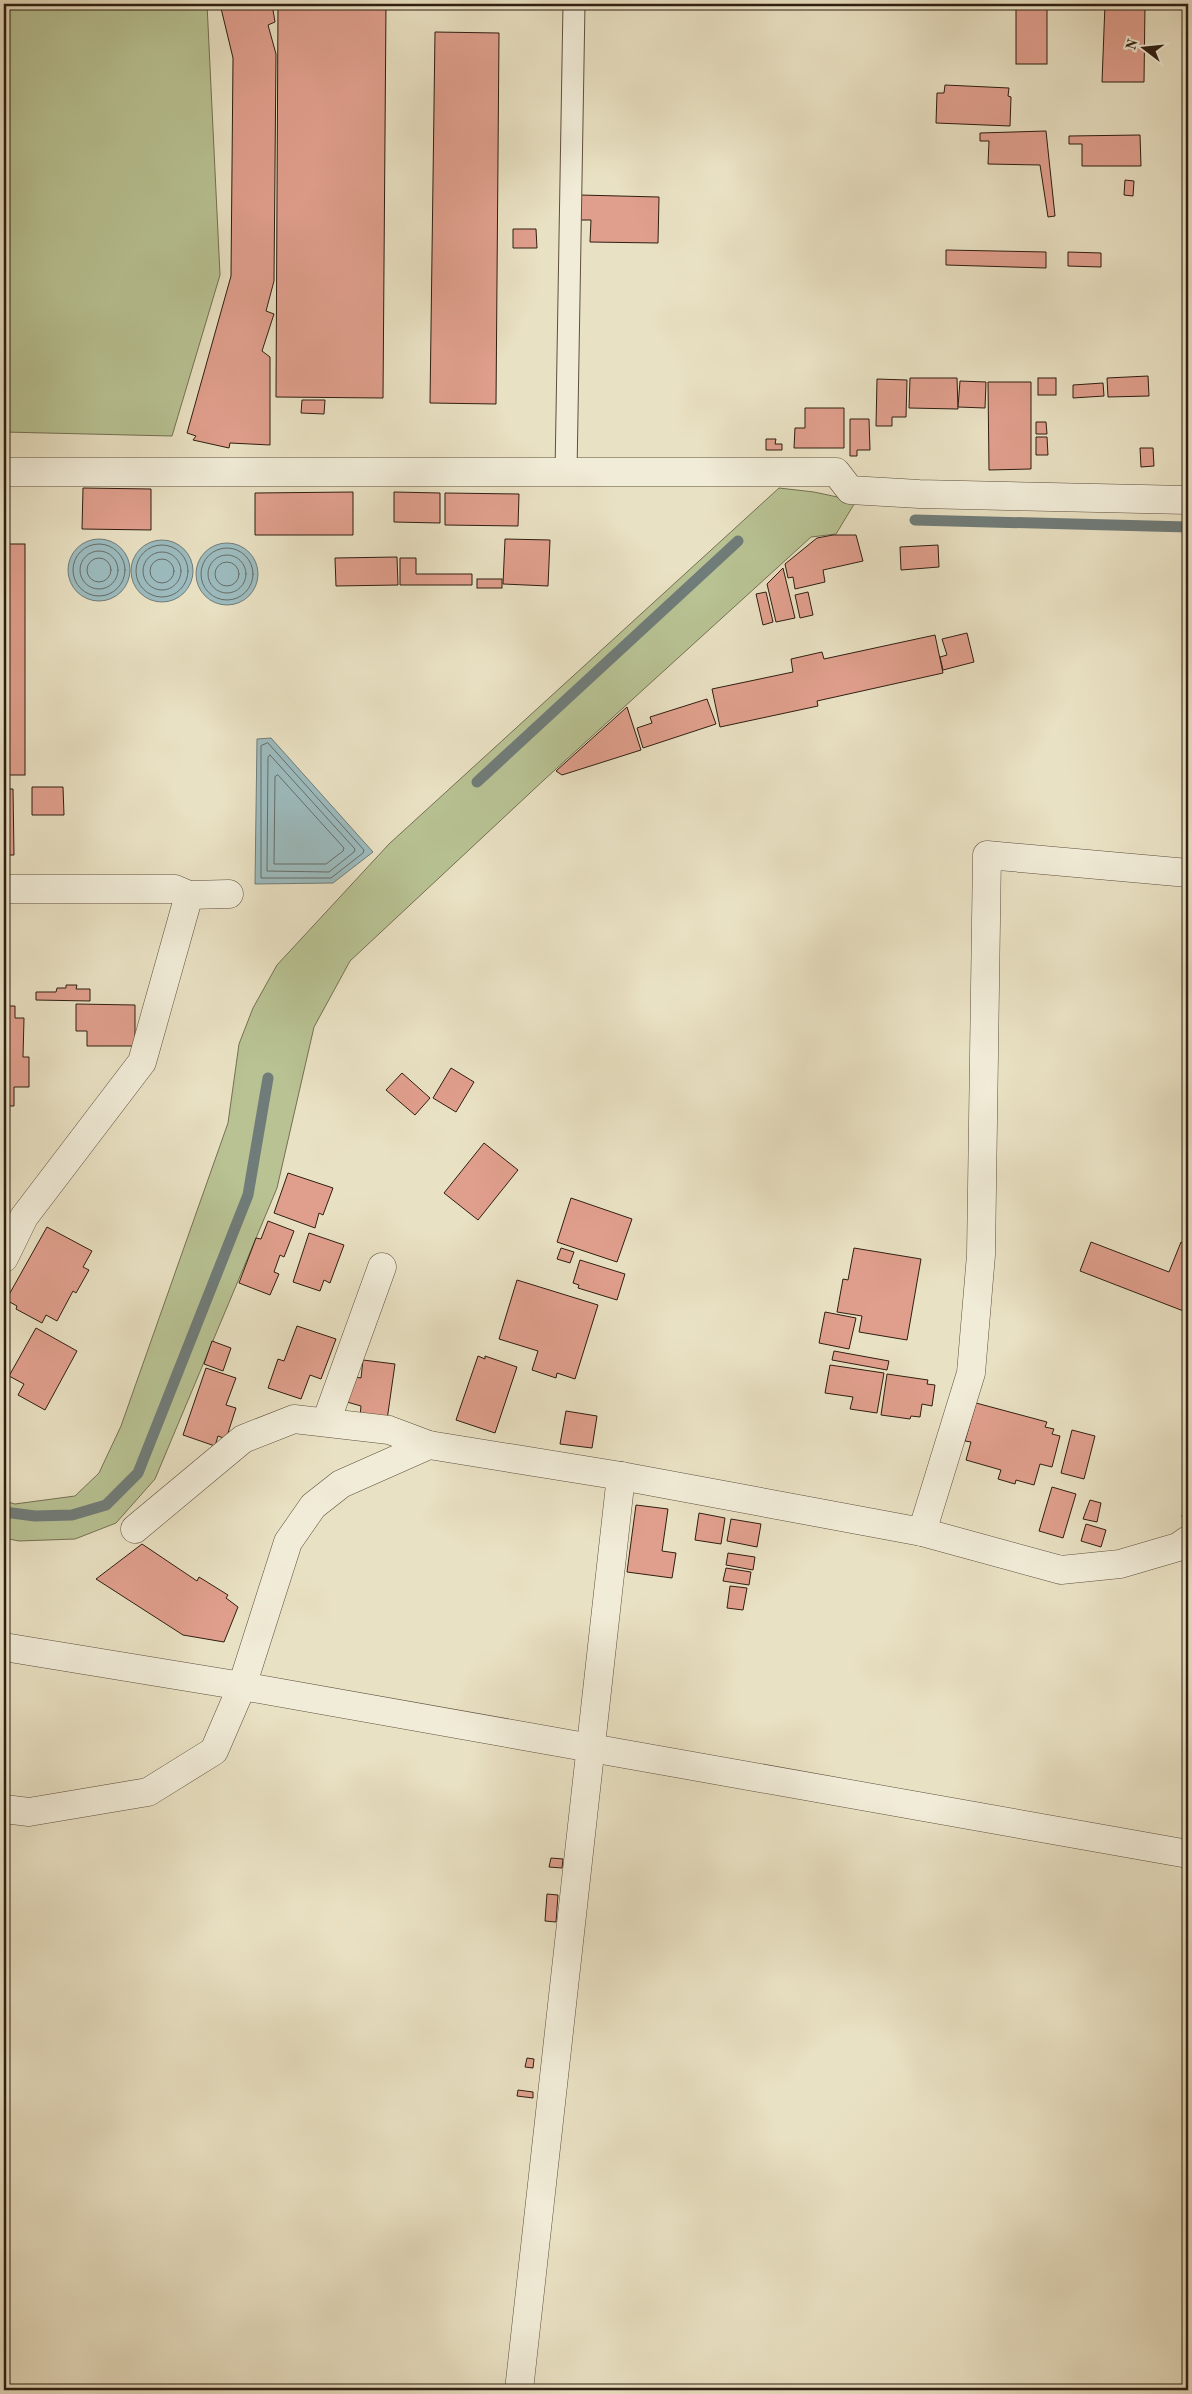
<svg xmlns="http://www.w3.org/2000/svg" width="1192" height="2394" viewBox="0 0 1192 2394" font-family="'Old Standard TT',serif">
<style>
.green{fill:#b8c293;stroke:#747052}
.water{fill:#9cbbbe;stroke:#707c79}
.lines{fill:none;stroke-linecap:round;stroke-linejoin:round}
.shore{stroke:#666c68;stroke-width:1}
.stream{stroke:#707c79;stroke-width:11}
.building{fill:#e09f8d;stroke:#2f1e11}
.service-casing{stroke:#5e4f3e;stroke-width:23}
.minor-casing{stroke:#5e4f3e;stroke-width:29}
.tertiary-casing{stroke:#5e4f3e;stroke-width:29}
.service{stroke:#f1ecd8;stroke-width:21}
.minor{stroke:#f1ecd8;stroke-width:28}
.tertiary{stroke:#f1ecd8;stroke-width:28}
</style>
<rect width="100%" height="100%" fill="#e9e1c3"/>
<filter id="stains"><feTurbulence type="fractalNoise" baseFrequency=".004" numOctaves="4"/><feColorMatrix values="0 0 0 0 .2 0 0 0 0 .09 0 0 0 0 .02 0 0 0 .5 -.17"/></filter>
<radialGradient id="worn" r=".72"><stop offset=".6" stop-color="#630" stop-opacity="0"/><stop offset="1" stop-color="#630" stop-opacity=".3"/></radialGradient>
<!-- green -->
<g class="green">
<path d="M 4,4 L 207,4 L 220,275 L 172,436 L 4,432 Z"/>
<path d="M 779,488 L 814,492 L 856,501 L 836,534 L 811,537 L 545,779 L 350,961 L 314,1027 L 277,1188 L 155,1479 L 116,1523 L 75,1539 L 19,1541 L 4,1538 L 4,1501 L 15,1504 L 75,1496 L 99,1473 L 121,1426 L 228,1123 L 239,1044 L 253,1008 L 277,965 L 389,844 Z"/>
</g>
<!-- water -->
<g class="water">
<circle cx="99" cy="570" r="31"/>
<circle cx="162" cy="571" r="31"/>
<circle cx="227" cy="574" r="31"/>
<path d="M 271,738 L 373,852 L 333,883 L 255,884 L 257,739 Z"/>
</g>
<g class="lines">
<!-- shore -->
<g class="shore">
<circle cx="99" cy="570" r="26"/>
<circle cx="162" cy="571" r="26"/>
<circle cx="227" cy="574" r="26"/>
<circle cx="99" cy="570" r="19"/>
<circle cx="162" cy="571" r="19"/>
<circle cx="227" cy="574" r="19"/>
<circle cx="99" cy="570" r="12"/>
<circle cx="162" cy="571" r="12"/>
<circle cx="227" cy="574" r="12"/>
<path d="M 268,743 L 364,850 L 363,853 L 331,878 L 261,878 L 261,746 Z"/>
<path d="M 270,755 L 355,849 L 354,852 L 329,872 L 267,871 L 268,758 Z"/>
<path d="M 278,775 L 344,848 L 343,851 L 326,864 L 274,864 L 275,777 Z"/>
</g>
<!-- stream -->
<g class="stream">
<path d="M 915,520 L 1188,527"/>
<path d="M 477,782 L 738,541"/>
<path d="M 4,1512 L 35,1516 L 72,1515 L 106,1505 L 138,1473 L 248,1195 L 268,1078"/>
</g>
</g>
<!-- building -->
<g class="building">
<path d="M 220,4 L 272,4 L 275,22 L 268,25 L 276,54 L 274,281 L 266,311 L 274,314 L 262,351 L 270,357 L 270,445 L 230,443 L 229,448 L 193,440 L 196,436 L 187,433 L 231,276 L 233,58 Z"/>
<path d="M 278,4 L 386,4 L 383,398 L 276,397 Z"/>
<path d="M 513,4 L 535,4 L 535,9 L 513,8 Z"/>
<rect x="1016" y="4" width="31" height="60"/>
<path d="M 1105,4 L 1145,4 L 1144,82 L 1102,82 Z"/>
<path d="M 435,32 L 499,33 L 496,404 L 430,403 Z"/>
<path d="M 945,85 L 1009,88 L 1008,96 L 1011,97 L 1010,126 L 936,123 L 937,93 L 944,93 Z"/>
<path d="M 1046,131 L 1055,216 L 1048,217 L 1040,165 L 988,164 L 989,141 L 980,141 L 980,133 Z"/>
<path d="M 1140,135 L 1141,166 L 1082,166 L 1082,144 L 1069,144 L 1069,136 Z"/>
<path d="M 1125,180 L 1134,181 L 1133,196 L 1124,195 Z"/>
<path d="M 580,195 L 659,197 L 658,243 L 590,242 L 591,220 L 579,220 Z"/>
<path d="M 513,229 L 536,229 L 537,248 L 513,248 Z"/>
<path d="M 946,250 L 1046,252 L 1046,268 L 946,265 Z"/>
<path d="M 1068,252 L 1101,253 L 1101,267 L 1068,266 Z"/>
<path d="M 1148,376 L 1149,396 L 1108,397 L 1107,378 Z"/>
<path d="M 910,378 L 957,378 L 958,409 L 909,408 Z"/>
<rect x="1038" y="378" width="18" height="17"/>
<path d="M 877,379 L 907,380 L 906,417 L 892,417 L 892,426 L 876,426 Z"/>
<path d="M 960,381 L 986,382 L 985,408 L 958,407 Z"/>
<path d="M 988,382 L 1031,382 L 1031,469 L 989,470 Z"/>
<path d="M 1103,383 L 1104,396 L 1073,398 L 1073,385 Z"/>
<path d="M 302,400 L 325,400 L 324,414 L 301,413 Z"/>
<path d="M 805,408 L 844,408 L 844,448 L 794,448 L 795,428 L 805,428 Z"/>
<path d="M 850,419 L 869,419 L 870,450 L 857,450 L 857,456 L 850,456 Z"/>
<path d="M 1036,422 L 1046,422 L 1047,434 L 1036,434 Z"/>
<path d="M 1036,437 L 1047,437 L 1048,455 L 1036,455 Z"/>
<path d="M 766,439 L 776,439 L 775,444 L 782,444 L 782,450 L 766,450 Z"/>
<path d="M 1140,448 L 1153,448 L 1154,466 L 1141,467 Z"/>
<path d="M 83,488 L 151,489 L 151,530 L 82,529 Z"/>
<rect x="4" y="489" width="3" height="26"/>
<path d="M 353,492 L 353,535 L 255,535 L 255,493 Z"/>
<path d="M 394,492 L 440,493 L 440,523 L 394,522 Z"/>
<path d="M 445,493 L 519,494 L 518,526 L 445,525 Z"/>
<path d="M 833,535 L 856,535 L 863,561 L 823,570 L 825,582 L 795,589 L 793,577 L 788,578 L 785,564 L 817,538 Z"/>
<path d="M 505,539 L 550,540 L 548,586 L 503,584 Z"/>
<rect x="4" y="544" width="21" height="231"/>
<path d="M 938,545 L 939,567 L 901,570 L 900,547 Z"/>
<path d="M 397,557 L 398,585 L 336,586 L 335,558 Z"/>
<path d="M 400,558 L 416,558 L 416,574 L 472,574 L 472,585 L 400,585 Z"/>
<path d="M 783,568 L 795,618 L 776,622 L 767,584 Z"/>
<rect x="477" y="579" width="25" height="9"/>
<path d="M 766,592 L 773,622 L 763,625 L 756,594 Z"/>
<path d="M 808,592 L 813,615 L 800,618 L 795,595 Z"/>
<path d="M 967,633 L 974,662 L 943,670 L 940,657 L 947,655 L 942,639 Z"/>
<path d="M 935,635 L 943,673 L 817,701 L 818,706 L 720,727 L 712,689 L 793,672 L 791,659 L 822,652 L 824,659 Z"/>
<path d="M 707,699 L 716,724 L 643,748 L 637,728 L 652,723 L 650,717 Z"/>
<path d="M 627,707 L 641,750 L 562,775 L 556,771 Z"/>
<path d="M 32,787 L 63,787 L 64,815 L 32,815 Z"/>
<path d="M 4,789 L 13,789 L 14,855 L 4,855 Z"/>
<path d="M 66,985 L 77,985 L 76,989 L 90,989 L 90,1001 L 36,1000 L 36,992 L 56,992 L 57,988 L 66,988 Z"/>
<path d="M 76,1004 L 135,1005 L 135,1046 L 87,1046 L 87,1031 L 76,1031 Z"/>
<path d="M 4,1006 L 15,1006 L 15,1018 L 24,1018 L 23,1057 L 29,1057 L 29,1087 L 14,1087 L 14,1106 L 4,1106 Z"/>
<path d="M 451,1068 L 474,1082 L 456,1112 L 433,1098 Z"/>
<path d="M 402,1073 L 430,1098 L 415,1115 L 386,1090 Z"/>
<path d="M 484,1143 L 518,1170 L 478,1220 L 444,1193 Z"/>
<path d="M 288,1173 L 333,1188 L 323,1215 L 319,1213 L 315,1228 L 274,1213 Z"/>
<path d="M 571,1198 L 632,1219 L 617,1262 L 557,1242 Z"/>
<path d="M 268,1221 L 294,1231 L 284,1257 L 280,1255 L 274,1272 L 279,1274 L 270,1295 L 239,1283 L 256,1238 L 261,1239 Z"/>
<path d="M 47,1227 L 92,1251 L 83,1267 L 89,1270 L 76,1293 L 73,1291 L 57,1321 L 46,1315 L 42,1323 L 16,1309 L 17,1306 L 6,1300 Z"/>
<path d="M 309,1233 L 344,1245 L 330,1283 L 324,1280 L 320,1291 L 293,1282 Z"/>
<path d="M 1091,1242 L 1169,1272 L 1181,1242 L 1188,1245 L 1188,1307 L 1186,1312 L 1080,1271 Z"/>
<path d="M 561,1248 L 574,1252 L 570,1263 L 557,1259 Z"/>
<path d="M 854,1248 L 921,1259 L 907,1340 L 859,1332 L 862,1316 L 837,1312 L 843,1279 L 848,1280 Z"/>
<path d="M 580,1260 L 625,1274 L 617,1300 L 578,1288 L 579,1285 L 573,1283 Z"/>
<path d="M 517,1280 L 598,1305 L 575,1379 L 557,1373 L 556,1378 L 532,1370 L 538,1351 L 499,1339 Z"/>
<path d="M 825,1312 L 856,1318 L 849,1349 L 819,1343 Z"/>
<path d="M 297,1326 L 336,1339 L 321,1379 L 310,1375 L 301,1399 L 268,1388 L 278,1359 L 284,1361 Z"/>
<path d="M 36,1328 L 77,1351 L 45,1410 L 18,1395 L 24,1384 L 9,1376 Z"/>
<path d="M 212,1341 L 231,1348 L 223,1371 L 204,1364 Z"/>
<path d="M 834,1351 L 889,1361 L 887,1370 L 832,1360 Z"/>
<path d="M 478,1356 L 485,1359 L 485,1356 L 517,1367 L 495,1433 L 456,1420 Z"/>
<path d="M 363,1360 L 395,1364 L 387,1420 L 360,1416 L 361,1406 L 347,1402 L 355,1377 L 361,1378 Z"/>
<path d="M 830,1365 L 884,1373 L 877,1413 L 850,1409 L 853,1397 L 825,1393 Z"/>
<path d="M 206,1368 L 236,1378 L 226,1405 L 236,1408 L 226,1439 L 218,1436 L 215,1446 L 183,1435 Z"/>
<path d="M 887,1374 L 928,1380 L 927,1384 L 935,1385 L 932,1406 L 922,1404 L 920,1417 L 911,1416 L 910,1419 L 881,1415 Z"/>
<path d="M 976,1403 L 1047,1422 L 1045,1427 L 1054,1429 L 1052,1434 L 1060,1436 L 1052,1467 L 1040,1464 L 1034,1485 L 1016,1480 L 1015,1484 L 998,1479 L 1001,1470 L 966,1460 L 971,1442 L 965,1441 Z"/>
<path d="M 566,1411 L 597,1416 L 592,1448 L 560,1444 Z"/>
<path d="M 1072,1430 L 1095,1436 L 1084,1479 L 1061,1473 Z"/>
<path d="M 1052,1487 L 1076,1494 L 1063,1538 L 1039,1531 Z"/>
<path d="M 1186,1492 L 1188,1492 L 1188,1518 L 1182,1517 Z"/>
<path d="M 1090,1500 L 1101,1503 L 1097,1522 L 1083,1519 Z"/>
<path d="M 636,1505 L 668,1509 L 662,1551 L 676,1553 L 672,1578 L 627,1572 Z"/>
<path d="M 699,1513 L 725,1518 L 721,1544 L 695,1540 Z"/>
<path d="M 731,1519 L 761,1524 L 757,1547 L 727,1541 Z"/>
<path d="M 1086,1524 L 1106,1530 L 1101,1547 L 1081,1541 Z"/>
<path d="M 142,1544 L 197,1581 L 199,1577 L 228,1595 L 226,1598 L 238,1607 L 224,1642 L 183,1635 L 96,1579 Z"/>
<path d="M 728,1553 L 755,1557 L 753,1570 L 726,1565 Z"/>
<path d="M 726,1568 L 751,1572 L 749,1585 L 723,1581 Z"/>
<path d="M 730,1586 L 747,1588 L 743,1610 L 727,1608 Z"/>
<path d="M 551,1858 L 563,1859 L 562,1868 L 549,1867 Z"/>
<path d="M 547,1894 L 558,1895 L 556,1922 L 545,1921 Z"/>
<path d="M 527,2058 L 534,2059 L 533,2068 L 525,2067 Z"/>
<path d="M 518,2090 L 533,2092 L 533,2098 L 517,2096 Z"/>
</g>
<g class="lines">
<!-- service casing -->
<g class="service-casing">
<path id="service" d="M 566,473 L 574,4"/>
</g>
<!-- minor casing -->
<g class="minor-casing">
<g id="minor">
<path d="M 4,472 L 836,472 L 850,490 L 919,494 L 1188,500"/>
<path d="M 4,889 L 175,889 L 189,895 L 229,894"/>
<path d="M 4,1258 L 24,1217 L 142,1062 L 189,895"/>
<path d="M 326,1422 L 382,1267"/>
<path d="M 135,1529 L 243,1439 L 294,1419 L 389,1430 L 429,1445"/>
<path d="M 922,1532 L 971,1373 L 981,1255 L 987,855 L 1188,873"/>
<path d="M 4,1809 L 29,1812 L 148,1792 L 214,1751 L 242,1686 L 288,1542 L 313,1506 L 341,1484 L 429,1445 L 621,1476 L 922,1532 L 1061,1570 L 1120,1564 L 1178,1547 L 1188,1540"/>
<path d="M 519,2390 L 621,1476"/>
</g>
</g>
<!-- tertiary casing -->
<g class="tertiary-casing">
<path id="tertiary" d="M 4,1647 L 242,1686 L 1188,1854"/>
</g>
<!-- service -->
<use href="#service" class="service"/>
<!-- minor -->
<use href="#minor" class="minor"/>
<!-- tertiary -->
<use href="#tertiary" class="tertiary"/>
</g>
<!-- margin -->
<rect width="1192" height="2394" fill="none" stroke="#e9e1c3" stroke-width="20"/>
<rect x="5" y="5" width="1182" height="2384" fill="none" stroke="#2f1e11" stroke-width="2.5"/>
<rect x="10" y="10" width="1172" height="2374" fill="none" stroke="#2f1e11"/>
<!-- north arrow -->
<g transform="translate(1144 48) rotate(286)" stroke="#f1ecd8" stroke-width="4" paint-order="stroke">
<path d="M0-4L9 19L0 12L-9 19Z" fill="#2f1e11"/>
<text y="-8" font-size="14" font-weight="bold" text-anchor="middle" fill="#2f1e11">N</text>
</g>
<rect width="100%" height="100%" filter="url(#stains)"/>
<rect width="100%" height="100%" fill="url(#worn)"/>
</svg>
